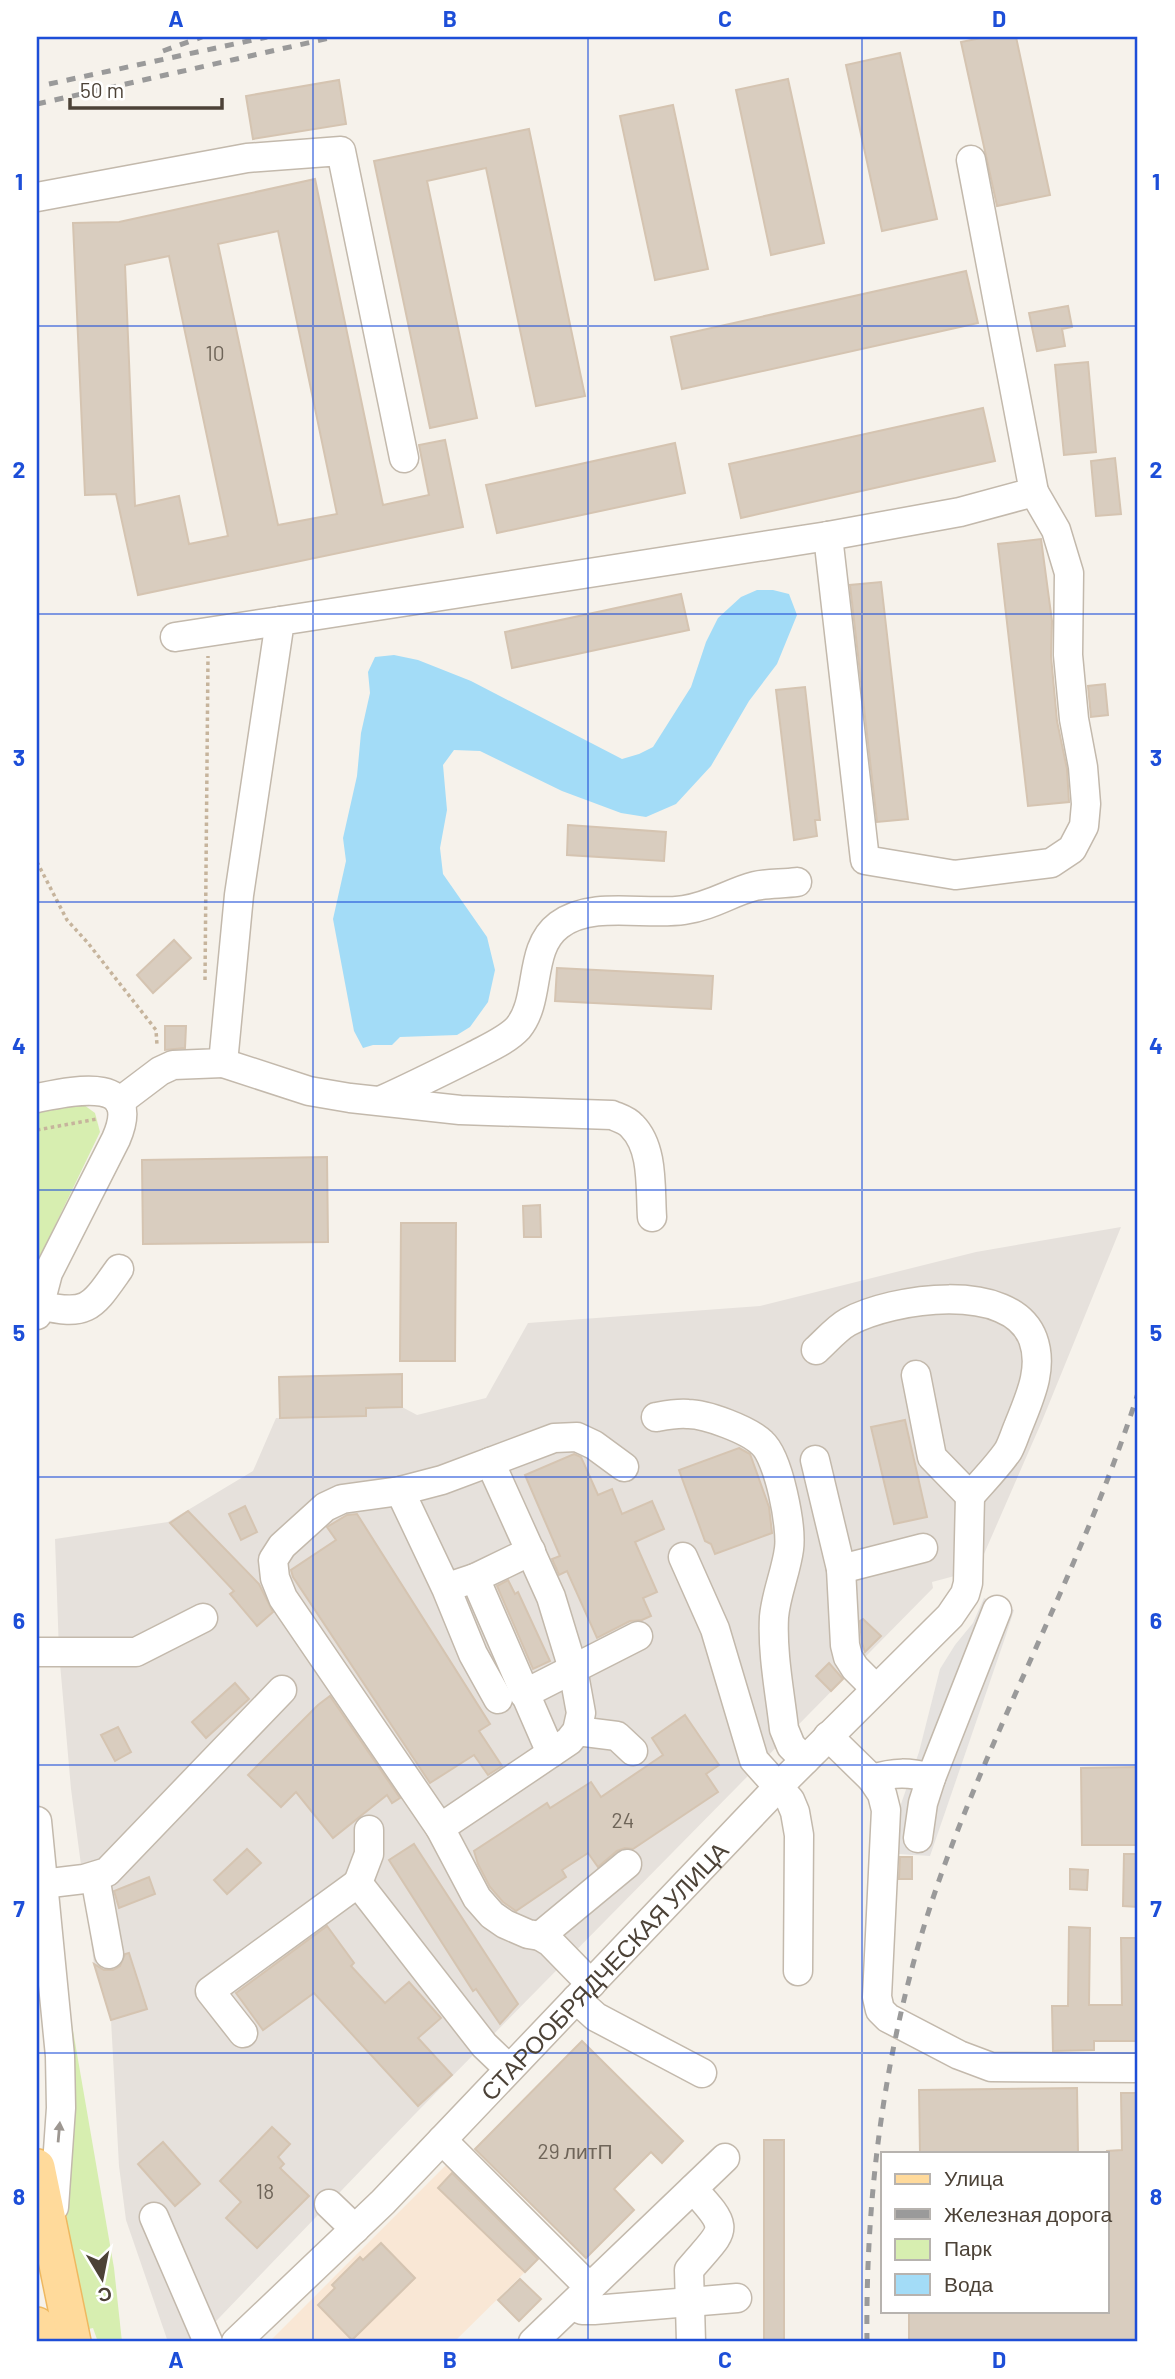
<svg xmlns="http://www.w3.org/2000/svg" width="1175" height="2379" viewBox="0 0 1175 2379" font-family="Barlow,sans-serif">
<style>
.commercial{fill:#f9e7d5}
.industrial{fill:#e6e1dc}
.green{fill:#d7eeb0}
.parking{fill:#e5e2df}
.water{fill:#a3dcf7}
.building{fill:#d9cdbf;stroke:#d5c4b1;stroke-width:2;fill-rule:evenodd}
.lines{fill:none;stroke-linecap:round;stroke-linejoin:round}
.minor-casing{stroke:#c3b9ac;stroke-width:31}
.major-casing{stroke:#efb860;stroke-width:38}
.path{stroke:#c6b49c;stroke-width:3.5;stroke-dasharray:3.5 3.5;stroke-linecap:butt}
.minor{stroke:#fff;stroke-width:28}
.major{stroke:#ffda9b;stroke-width:35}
.rail{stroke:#9a9a9a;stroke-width:5;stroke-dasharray:9 9;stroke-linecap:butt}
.oneway{fill:#9d9791}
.grid{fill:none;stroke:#1d4ed8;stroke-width:2;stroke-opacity:0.55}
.labels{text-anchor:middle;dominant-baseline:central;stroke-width:6;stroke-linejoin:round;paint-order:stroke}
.number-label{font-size:21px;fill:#6f6559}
.street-label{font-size:24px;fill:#4c4237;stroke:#fff}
.neatline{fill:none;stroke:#1d4ed8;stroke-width:2.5}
.grid-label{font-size:23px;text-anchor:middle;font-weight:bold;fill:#1d4ed8}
</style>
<rect width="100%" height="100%" fill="#f6f2eb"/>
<!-- commercial -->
<path class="commercial" d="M 446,2165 L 453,2172 L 438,2188 L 525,2272 L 455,2341 L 269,2342 Z"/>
<!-- industrial -->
<path class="industrial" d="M 1121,1227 L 1042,1421 L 977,1570 L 932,1582 L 933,1588 L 415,2114 L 196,2342 L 168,2342 L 126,2220 L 119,2166 L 111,2020 L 94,1964 L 71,1789 L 59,1652 L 55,1539 L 168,1522 L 253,1471 L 276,1418 L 366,1416 L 366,1408 L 402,1407 L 417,1415 L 486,1398 L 528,1323 L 760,1306 L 976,1252 Z"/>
<!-- green -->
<g class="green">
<path d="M 84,1105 L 95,1113 L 100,1132 L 37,1263 L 37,1108 Z"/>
<path d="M 71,2019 L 114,2268 L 122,2342 L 98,2342 L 93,2328 L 84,2330 L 66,2223 L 69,2174 L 69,2020 Z"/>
</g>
<!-- parking -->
<path class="parking" d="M 984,1598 L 1014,1610 L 1006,1635 L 930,1856 L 899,1854 L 901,1804 L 919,1752 L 940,1669 L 955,1645 L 973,1623 Z"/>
<!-- water -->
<path class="water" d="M 757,590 L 773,590 L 789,594 L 797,615 L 777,664 L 749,701 L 711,766 L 676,804 L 646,817 L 621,813 L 562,791 L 480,751 L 454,750 L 443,765 L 447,810 L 440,848 L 443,874 L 487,937 L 495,970 L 488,1002 L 470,1027 L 457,1035 L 400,1037 L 392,1045 L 373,1045 L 363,1048 L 354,1031 L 333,919 L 346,861 L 343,838 L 357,776 L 361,733 L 370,693 L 368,672 L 375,657 L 394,655 L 418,660 L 471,681 L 622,759 L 639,754 L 653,747 L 691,687 L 706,642 L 718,618 L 741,597 Z"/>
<!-- building -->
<g class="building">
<path d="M 986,37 L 1016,37 L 1050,195 L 997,206 L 961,42 Z"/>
<path d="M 900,53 L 937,219 L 882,231 L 846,65 Z"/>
<path d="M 788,79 L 824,243 L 771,255 L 736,90 Z"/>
<path d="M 339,80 L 346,124 L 253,139 L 246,96 Z"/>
<path d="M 673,105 L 708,269 L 655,280 L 620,116 Z"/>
<path d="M 529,129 L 585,396 L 536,406 L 486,168 L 427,181 L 477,418 L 430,428 L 374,161 Z"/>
<path d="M 315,179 L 383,505 L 429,495 L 419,445 L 445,440 L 463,527 L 138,595 L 116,494 L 85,495 L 73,223 L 119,222 ZM 278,231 L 337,514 L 278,525 L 218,244 ZM 169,256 L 228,536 L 189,544 L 179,496 L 135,506 L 125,265 Z"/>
<path d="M 966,271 L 978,323 L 682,389 L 671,337 Z"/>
<path d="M 1068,306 L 1072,327 L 1062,329 L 1065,346 L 1037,351 L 1029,313 Z"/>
<path d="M 1088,362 L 1096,452 L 1064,455 L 1055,365 Z"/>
<path d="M 983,408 L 995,461 L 741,518 L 729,464 Z"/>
<path d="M 675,443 L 685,493 L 497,533 L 486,485 Z"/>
<path d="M 1115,458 L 1121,514 L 1096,516 L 1091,461 Z"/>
<path d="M 1041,539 L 1052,621 L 1051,656 L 1057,721 L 1067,769 L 1069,802 L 1028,806 L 998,544 Z"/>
<path d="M 881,582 L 908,819 L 877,822 L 850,585 Z"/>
<path d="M 681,594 L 689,630 L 512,668 L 505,632 Z"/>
<path d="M 1105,684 L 1108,715 L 1091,717 L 1088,686 Z"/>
<path d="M 805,687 L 820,820 L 815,820 L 817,836 L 794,840 L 776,690 Z"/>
<path d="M 568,825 L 666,832 L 664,861 L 567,855 Z"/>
<path d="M 174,940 L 191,958 L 153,993 L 137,975 Z"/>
<path d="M 557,968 L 713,976 L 711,1009 L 555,1001 Z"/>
<path d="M 165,1026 L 186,1026 L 185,1048 L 165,1050 Z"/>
<path d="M 327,1157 L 328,1242 L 143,1244 L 142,1160 Z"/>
<path d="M 540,1205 L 541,1237 L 524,1237 L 523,1206 Z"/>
<path d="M 401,1223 L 456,1223 L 455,1361 L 400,1361 Z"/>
<path d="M 402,1374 L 402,1407 L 366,1408 L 366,1416 L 280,1418 L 279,1377 Z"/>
<path d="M 905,1420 L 927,1517 L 894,1524 L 871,1427 Z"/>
<path d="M 739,1448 L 750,1454 L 769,1507 L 772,1533 L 715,1554 L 711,1544 L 705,1541 L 679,1470 Z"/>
<path d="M 574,1454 L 581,1457 L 598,1495 L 612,1489 L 622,1514 L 652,1501 L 664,1529 L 635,1542 L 657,1592 L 643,1598 L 651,1616 L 642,1620 L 630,1621 L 597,1638 L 567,1571 L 559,1575 L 552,1559 L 560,1556 L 525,1475 Z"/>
<path d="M 245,1506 L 257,1532 L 241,1540 L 229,1514 Z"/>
<path d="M 188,1511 L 259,1584 L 273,1612 L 257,1626 L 230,1594 L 234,1591 L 170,1523 Z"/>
<path d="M 357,1514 L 490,1724 L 479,1731 L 502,1766 L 488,1775 L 474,1755 L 430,1783 L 293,1577 L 291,1570 L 336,1540 L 327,1527 L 347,1515 Z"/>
<path d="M 508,1580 L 515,1594 L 518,1592 L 550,1661 L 533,1669 L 497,1586 Z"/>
<path d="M 863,1619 L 881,1636 L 865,1652 L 862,1643 L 860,1621 Z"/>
<path d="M 829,1663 L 843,1679 L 831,1691 L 816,1676 Z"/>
<path d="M 235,1683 L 249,1699 L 206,1738 L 192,1722 Z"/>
<path d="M 330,1696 L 400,1798 L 392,1803 L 387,1795 L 333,1838 L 296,1792 L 281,1807 L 248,1775 L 318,1705 Z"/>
<path d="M 685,1715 L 719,1765 L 706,1774 L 718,1792 L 633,1849 L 625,1848 L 617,1851 L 598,1867 L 588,1853 L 562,1870 L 566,1877 L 516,1911 L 503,1902 L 490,1887 L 478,1864 L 474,1851 L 547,1803 L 550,1808 L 591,1782 L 601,1797 L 663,1755 L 652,1738 Z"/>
<path d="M 118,1727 L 131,1752 L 115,1761 L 101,1735 Z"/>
<path d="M 1138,1767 L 1138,1845 L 1082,1845 L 1081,1768 Z"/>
<path d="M 414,1844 L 518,2004 L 500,2024 L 476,1989 L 473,1991 L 389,1860 Z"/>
<path d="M 247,1849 L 261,1863 L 227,1894 L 214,1880 Z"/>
<path d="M 1124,1854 L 1138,1854 L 1138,1907 L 1123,1906 Z"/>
<path d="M 900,1857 L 912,1857 L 912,1879 L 899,1879 Z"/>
<path d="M 1070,1869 L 1088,1870 L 1087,1890 L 1070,1889 Z"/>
<path d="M 149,1877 L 155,1894 L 119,1908 L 114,1891 Z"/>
<path d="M 327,1926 L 354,1963 L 351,1966 L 385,2003 L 409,1982 L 441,2018 L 418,2038 L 452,2075 L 418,2106 L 314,1993 L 263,2030 L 236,1993 Z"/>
<path d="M 1069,1927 L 1090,1928 L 1089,2005 L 1122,2005 L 1121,1938 L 1138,1938 L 1138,2041 L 1094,2041 L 1094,2050 L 1053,2051 L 1052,2006 L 1068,2006 Z"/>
<path d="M 129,1953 L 147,2009 L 111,2020 L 94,1964 L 104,1970 L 113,1970 L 120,1966 L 125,1954 Z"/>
<path d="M 582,2041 L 683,2141 L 662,2163 L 651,2152 L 614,2189 L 634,2210 L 586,2258 L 475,2149 Z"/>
<path d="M 1077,2088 L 1078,2153 L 920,2153 L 919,2090 Z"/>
<path d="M 1121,2093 L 1138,2093 L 1138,2342 L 909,2342 L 909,2311 L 1107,2311 L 1107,2151 L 1122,2150 Z"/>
<path d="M 272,2127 L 290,2144 L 278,2157 L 284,2164 L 280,2168 L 309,2196 L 257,2248 L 226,2218 L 241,2202 L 220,2181 Z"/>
<rect x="764" y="2140" width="20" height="202"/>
<path d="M 163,2142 L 200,2184 L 175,2206 L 138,2164 Z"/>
<path d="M 452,2173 L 538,2259 L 525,2272 L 438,2188 Z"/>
<path d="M 381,2243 L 415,2278 L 352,2340 L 318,2305 L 335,2288 L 332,2285 L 360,2257 L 363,2260 Z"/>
<path d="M 520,2279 L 541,2299 L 519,2321 L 498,2300 Z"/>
</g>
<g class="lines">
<!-- minor casing -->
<g class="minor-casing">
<g id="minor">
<path d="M 37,197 L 247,158 L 341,151 L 404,458"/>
<path d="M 828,536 L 865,860 L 955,875 L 1051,863 L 1072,849 L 1084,826 L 1086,804 L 1083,767 L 1074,719 L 1068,655 L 1069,573 L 1056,530 L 1034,492"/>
<path d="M 175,637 L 280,621"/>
<path d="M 223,1063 L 309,1091 L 350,1098 L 460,1110 L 612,1115 C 619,1118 627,1120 632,1126 C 654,1148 650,1188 652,1217"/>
<path d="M 37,1098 C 72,1091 144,1074 116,1139 L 48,1273 L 37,1315"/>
<path d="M 382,1100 C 413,1086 443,1071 473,1056 C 488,1048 507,1040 518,1028 C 542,999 527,949 559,925 C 593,900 645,916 684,910 C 712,906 731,892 755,886 C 768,883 783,884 797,882"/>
<path d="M 119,1102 L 160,1071 L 173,1065 L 223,1063 L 239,895 L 280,621 L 828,536 L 960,512 L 1034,492 L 971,160"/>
<path d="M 39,1305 C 88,1317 92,1307 119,1269"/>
<path d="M 816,1350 C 826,1341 837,1328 848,1322 C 892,1298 1011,1280 1033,1339 C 1044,1369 1029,1399 1018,1427 C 1015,1434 1012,1444 1008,1451 C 997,1467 982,1482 970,1496 L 932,1457 L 916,1375"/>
<path d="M 656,1417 C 667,1415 677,1413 688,1414 C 706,1414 749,1430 762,1443 C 779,1458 792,1527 789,1549 C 786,1572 776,1594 774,1617 C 772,1654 780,1693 784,1729 L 791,1746 L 805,1760"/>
<path d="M 815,1460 L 841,1569 L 845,1645 L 848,1657 L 855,1668 L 876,1689"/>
<path d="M 400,1491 L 446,1588 L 473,1654 L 498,1699"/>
<path d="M 683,1557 L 715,1629 L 754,1760 L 790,1800 L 795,1812 L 799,1835 L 798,1971"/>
<path d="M 841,1569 L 923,1548"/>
<path d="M 475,1578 L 551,1753"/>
<path d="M 457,1584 L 475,1578 L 531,1551"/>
<path d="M 37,1652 L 136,1652 L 203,1618"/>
<path d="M 524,1694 L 638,1636"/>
<path d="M 577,1731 L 617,1736 L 633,1751"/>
<path d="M 828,1736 L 872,1779 L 882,1794 L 886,1810 L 877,1997 L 880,2010 L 888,2018 L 959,2055 L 991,2067 L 1138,2068"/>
<path d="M 872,1779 C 894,1772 909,1772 931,1778"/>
<path d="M 37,1821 L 60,2056 L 61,2108 L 54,2207"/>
<path d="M 440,1828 L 569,1741 L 577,1731 L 581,1713 L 573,1669 L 551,1597 L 490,1462"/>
<path d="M 918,1838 L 923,1803 L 931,1778 L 997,1610"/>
<path d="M 95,1877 L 109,1954"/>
<path d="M 358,1883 L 369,1854 L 369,1830"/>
<path d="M 42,1884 L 84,1879 L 107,1872 L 282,1690"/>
<path d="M 540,1936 L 627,1864"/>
<path d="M 591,1984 L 550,1942 L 540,1936 L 528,1934 L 505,1924 L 492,1915 L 477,1898 L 440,1828 L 283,1598 L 275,1578 L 273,1560 L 282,1546 L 325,1507 L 342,1499 L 400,1491 L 442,1480 L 554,1438 L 577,1437 L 594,1445 L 624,1467"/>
<path d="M 576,1999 L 596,2017 L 702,2073"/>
<path d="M 243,2033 L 210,1991 L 358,1883 L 484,2045 L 509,2069"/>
<path d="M 442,2140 L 590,2288"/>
<path d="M 329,2204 L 355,2229"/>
<path d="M 154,2217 L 208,2342"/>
<path d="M 573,2305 L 582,2310 L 594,2310 L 737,2298"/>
<path id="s1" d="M 236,2342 L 383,2202 L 778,1787 L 950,1616 L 965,1594 L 968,1583 L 970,1496"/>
<path d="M 533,2342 L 725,2158"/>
<path d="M 691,2342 L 689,2270 C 724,2228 733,2232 693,2189"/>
</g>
</g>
<!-- major casing -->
<g class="major-casing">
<g id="major">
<path d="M 37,2167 L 73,2342"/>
<path d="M 37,2325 L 40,2342"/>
</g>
</g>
<!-- path -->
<g class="path">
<path d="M 37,862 L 67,920 L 88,943 L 156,1030 L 157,1045"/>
<path d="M 205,980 L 208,656"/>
<path d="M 37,1130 L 97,1119"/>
</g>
<!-- minor -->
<use href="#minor" class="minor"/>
<!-- major -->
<use href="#major" class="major"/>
<!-- rail -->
<g class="rail">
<path d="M 163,51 L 202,37"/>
<path d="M 49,84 L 267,37"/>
<path d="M 37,104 L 334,37"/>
<path d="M 867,2342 C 865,2176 890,2009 949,1853 C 1007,1698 1088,1551 1138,1393"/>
</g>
</g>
<!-- one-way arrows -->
<defs><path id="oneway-solid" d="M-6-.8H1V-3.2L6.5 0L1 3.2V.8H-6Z" transform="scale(1.75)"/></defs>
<use class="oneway" href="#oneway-solid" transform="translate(59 2132) rotate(-85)"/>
<!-- grid -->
<path class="grid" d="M 313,37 L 313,2342M 588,37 L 588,2342M 862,37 L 862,2342M 37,326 L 1138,326M 37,614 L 1138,614M 37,902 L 1138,902M 37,1190 L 1138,1190M 37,1477 L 1138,1477M 37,1765 L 1138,1765M 37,2053 L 1138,2053"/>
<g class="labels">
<!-- number labels -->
<g class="number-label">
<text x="215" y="352">10</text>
<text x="623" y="1819">24</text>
<text x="575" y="2150">29 литП</text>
<text x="265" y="2190">18</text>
</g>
<!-- street labels -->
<g class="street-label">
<text stroke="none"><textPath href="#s1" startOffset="523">СТАРООБРЯДЧЕСКАЯ УЛИЦА</textPath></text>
</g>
</g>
<!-- border -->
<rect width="1175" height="2379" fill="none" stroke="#ffffff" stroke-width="77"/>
<!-- legend -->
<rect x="881" y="2152" width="228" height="161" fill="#ffffff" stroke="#b7b3af" stroke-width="2"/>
<rect x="895" y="2174" width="35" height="10" fill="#ffda9b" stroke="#b7b3af" stroke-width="2"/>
<text x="944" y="2186" font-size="21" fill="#4c4237">Улица</text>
<rect x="895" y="2209" width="35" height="10" fill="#9a9a9a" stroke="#b7b3af" stroke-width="2"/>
<text x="944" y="2222" font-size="21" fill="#4c4237">Железная дорога</text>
<rect x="895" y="2239" width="35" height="21" fill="#d7eeb0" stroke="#b7b3af" stroke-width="2"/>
<text x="944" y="2256" font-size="21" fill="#4c4237">Парк</text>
<rect x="895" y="2274" width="35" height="21" fill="#a3dcf7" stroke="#b7b3af" stroke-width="2"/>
<text x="944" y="2292" font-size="21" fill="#4c4237">Вода</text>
<!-- north arrow -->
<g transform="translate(102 2278) rotate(170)" stroke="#ffffff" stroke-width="5" paint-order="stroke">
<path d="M0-5L12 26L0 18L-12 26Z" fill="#4c4237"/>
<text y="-10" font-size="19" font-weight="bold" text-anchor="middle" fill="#4c4237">С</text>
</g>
<!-- scale -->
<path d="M70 98v10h152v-10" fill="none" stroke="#4c4237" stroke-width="3.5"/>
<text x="80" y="98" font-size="21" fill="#4c4237" stroke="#ffffff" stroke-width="5" paint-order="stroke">50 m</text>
<rect x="38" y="38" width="1098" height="2302" class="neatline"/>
<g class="grid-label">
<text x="176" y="27">A</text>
<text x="450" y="27">B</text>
<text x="725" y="27">C</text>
<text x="999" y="27">D</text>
<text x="19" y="190">1</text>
<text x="1156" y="190">1</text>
<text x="19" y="478">2</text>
<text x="1156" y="478">2</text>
<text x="19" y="766">3</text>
<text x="1156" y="766">3</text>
<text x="19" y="1054">4</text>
<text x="1156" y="1054">4</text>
<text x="19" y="1341">5</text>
<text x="1156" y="1341">5</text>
<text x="19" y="1629">6</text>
<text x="1156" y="1629">6</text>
<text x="19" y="1917">7</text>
<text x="1156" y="1917">7</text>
<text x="19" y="2205">8</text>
<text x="1156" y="2205">8</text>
<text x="176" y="2368">A</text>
<text x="450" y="2368">B</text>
<text x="725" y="2368">C</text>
<text x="999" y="2368">D</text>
</g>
</svg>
